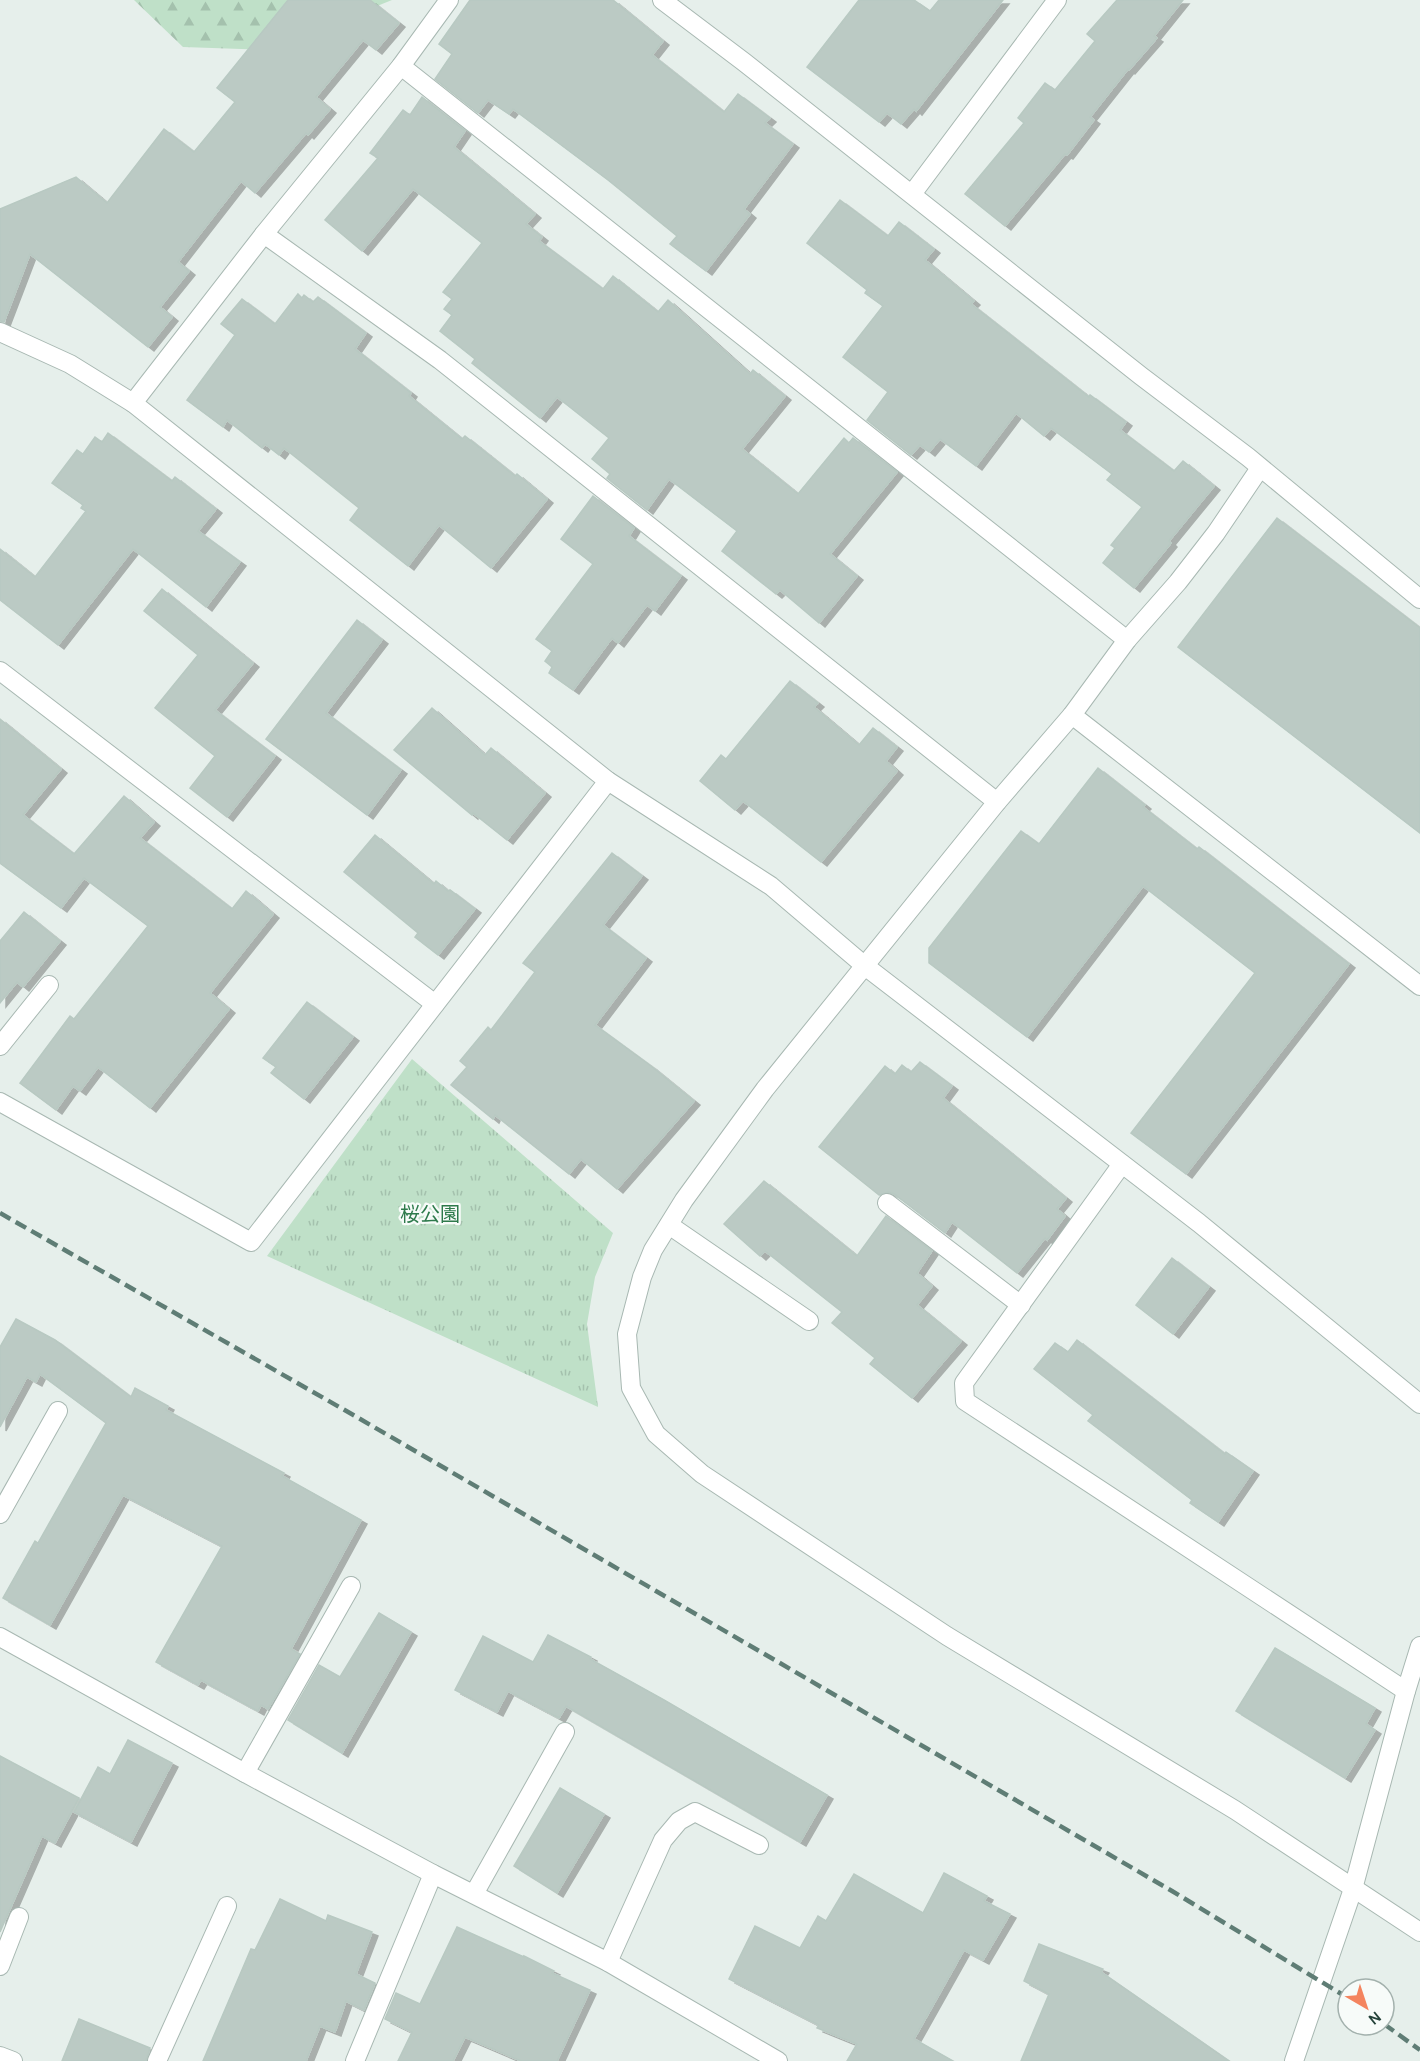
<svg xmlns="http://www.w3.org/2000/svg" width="1420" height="2061" viewBox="0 0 1420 2061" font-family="Karla,'Noto Sans JP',sans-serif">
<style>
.forest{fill:url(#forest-firs)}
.park{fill:url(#park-tufts)}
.building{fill:#bbcac4;stroke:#b8c9c2;stroke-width:1.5;filter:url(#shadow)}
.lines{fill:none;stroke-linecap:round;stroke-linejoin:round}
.minor-casing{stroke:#a8b8b2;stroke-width:20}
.minor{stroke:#fff;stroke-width:18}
.rail{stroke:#5f7d75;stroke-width:4.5;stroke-dasharray:12 6;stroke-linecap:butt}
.labels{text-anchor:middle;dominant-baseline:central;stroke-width:4.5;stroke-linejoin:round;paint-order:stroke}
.park-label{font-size:20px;fill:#2d7a4b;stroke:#f7fbf9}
</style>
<defs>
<pattern id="forest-firs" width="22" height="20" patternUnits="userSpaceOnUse" patternTransform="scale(1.5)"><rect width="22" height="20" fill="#bfe0c8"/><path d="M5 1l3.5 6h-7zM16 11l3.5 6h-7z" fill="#a4c1ad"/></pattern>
<pattern id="park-tufts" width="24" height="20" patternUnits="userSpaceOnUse" patternTransform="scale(1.5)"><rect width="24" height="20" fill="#bfe0c8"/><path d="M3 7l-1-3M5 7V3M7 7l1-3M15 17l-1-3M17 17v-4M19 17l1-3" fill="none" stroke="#a4c1ad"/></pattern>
<filter id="shadow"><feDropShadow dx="6" dy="4" stdDeviation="0" flood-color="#0004"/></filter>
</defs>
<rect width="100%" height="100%" fill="#e6efeb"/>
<!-- forest -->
<path class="forest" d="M 134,0 L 392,0 L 268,50 L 183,47 Z"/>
<!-- park -->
<path class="park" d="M 412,1059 L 613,1233 L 595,1277 L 587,1324 L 598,1407 L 267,1256 Z"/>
<!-- building -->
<g class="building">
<path d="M 288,0 L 370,0 L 399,23 L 376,50 L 363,40 L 316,97 L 330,109 L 308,135 L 306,133 L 255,193 L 241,181 L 178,262 L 189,271 L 160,307 L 172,317 L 148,347 L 30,254 L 4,322 L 0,321 L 0,209 L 76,177 L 107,203 L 164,129 L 194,152 L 235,102 L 217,88 Z"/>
<path d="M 470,0 L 613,0 L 663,41 L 652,55 L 724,112 L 738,94 L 770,118 L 765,123 L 793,144 L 744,209 L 750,214 L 706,271 L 670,244 L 677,236 L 608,180 L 513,109 L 509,114 L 488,100 L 478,113 L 435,79 L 452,54 L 439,44 Z"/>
<path d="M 859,0 L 914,0 L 930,11 L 939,0 L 1003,0 L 916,111 L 914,109 L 901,124 L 887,113 L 879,122 L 807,67 Z"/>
<path d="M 1117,0 L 1183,0 L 1154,36 L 1157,38 L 1129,70 L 1128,69 L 1090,117 L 1094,120 L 1067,155 L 1065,154 L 1005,226 L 965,194 L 1024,123 L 1018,118 L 1045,83 L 1055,90 L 1095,41 L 1087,34 Z"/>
<path d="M 422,97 L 465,131 L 454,147 L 535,214 L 526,224 L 542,237 L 539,241 L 603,289 L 613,276 L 658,312 L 668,300 L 750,374 L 753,370 L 785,396 L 742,449 L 798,494 L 844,438 L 849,443 L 853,438 L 897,472 L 830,554 L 857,576 L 819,623 L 780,590 L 776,594 L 722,551 L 737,531 L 669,479 L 647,510 L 607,478 L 610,474 L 592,459 L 609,438 L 557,397 L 540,418 L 472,363 L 475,359 L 440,331 L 452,315 L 444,309 L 452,299 L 443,292 L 482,243 L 413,189 L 362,251 L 325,220 L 378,158 L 370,153 L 403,110 L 410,115 Z"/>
<path d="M 840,200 L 888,236 L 899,222 L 934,249 L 925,260 L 974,301 L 971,304 L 1089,397 L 1090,395 L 1126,422 L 1120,430 L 1174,471 L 1183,461 L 1214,486 L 1169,541 L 1171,543 L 1134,588 L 1103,563 L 1115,548 L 1111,545 L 1142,507 L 1107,480 L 1112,474 L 1051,428 L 1044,436 L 1016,413 L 976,466 L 940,439 L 929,452 L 920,445 L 911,455 L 867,420 L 888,392 L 843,357 L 883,306 L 865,293 L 867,290 L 807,243 Z"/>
<path d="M 298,294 L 302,298 L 304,295 L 313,302 L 318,297 L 366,333 L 355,349 L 411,393 L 409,396 L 462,439 L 465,436 L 515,476 L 517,474 L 547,499 L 491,568 L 439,525 L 408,566 L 350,520 L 359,508 L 284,448 L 279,455 L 265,444 L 262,448 L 227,420 L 223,427 L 187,400 L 235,335 L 221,324 L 242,299 L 275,324 Z"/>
<path d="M 108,433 L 172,481 L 175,477 L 216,509 L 198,531 L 240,562 L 206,607 L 133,549 L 58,645 L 0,600 L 0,549 L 35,577 L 86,511 L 81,508 L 83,505 L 52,483 L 77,450 L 83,454 L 95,437 L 102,442 Z"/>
<path d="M 593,496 L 634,528 L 629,536 L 681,576 L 655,611 L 647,605 L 618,643 L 612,638 L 573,690 L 549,673 L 552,667 L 545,661 L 552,651 L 536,639 L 593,564 L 561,539 Z"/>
<path d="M 1277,518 L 1420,628 L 1420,833 L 1178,647 Z"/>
<path d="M 162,589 L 253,663 L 215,710 L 275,756 L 227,817 L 190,788 L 215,756 L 155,708 L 198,655 L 144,611 Z"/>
<path d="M 357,620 L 382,640 L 326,713 L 401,770 L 367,815 L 266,739 Z"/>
<path d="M 790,681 L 818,703 L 814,707 L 859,745 L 873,728 L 897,747 L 886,761 L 897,771 L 821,862 L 743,801 L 735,810 L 700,781 L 721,755 L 726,759 Z"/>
<path d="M 432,708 L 485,755 L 491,748 L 545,793 L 507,840 L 473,813 L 472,815 L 394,750 Z"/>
<path d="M 0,719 L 61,769 L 23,815 L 74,854 L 124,796 L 154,822 L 140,838 L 232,909 L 246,891 L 273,914 L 210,993 L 229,1009 L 150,1108 L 98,1067 L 80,1091 L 73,1086 L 56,1110 L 20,1083 L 70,1016 L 74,1019 L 148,926 L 84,878 L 61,908 L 0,863 Z"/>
<path d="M 1098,768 L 1145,805 L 1143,807 L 1197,849 L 1199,847 L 1349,964 L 1186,1174 L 1131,1133 L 1255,973 L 1143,886 L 1027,1037 L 929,963 L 929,948 L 1021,831 L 1039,844 Z"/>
<path d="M 375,835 L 434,884 L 436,881 L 448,891 L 450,890 L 475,909 L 438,955 L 415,937 L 418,933 L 344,872 Z"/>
<path d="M 612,853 L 642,876 L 603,925 L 646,958 L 595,1025 L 651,1066 L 694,1101 L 617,1189 L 581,1159 L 569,1174 L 495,1115 L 493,1119 L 451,1085 L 467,1067 L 460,1061 L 488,1027 L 491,1030 L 535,972 L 523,963 Z"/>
<path d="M 24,912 L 60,941 L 23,987 L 17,982 L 0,1003 L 0,941 Z"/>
<path d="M 307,1002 L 353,1037 L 304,1099 L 271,1073 L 276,1067 L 263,1058 Z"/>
<path d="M 920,1062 L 952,1086 L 943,1098 L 1066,1198 L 1057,1209 L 1065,1216 L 1047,1240 L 1045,1238 L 1017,1273 L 952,1222 L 945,1233 L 894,1194 L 888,1192 L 879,1195 L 819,1147 L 885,1066 L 895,1074 L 902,1065 L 911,1072 Z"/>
<path d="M 764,1181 L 857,1256 L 886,1216 L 932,1251 L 917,1273 L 932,1286 L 917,1305 L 961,1341 L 912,1398 L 870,1364 L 875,1358 L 832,1323 L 842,1312 L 765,1251 L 760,1256 L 724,1224 Z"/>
<path d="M 1172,1258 L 1209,1287 L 1173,1334 L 1136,1305 Z"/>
<path d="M 16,1319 L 55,1340 L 131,1397 L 135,1388 L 168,1406 L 166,1410 L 284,1473 L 282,1476 L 361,1520 L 291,1649 L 300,1654 L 268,1709 L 261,1705 L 258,1711 L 201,1680 L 198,1685 L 156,1662 L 222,1546 L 123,1495 L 50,1625 L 3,1598 L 35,1541 L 38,1543 L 106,1423 L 40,1374 L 36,1382 L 27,1377 L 0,1427 L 0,1347 Z"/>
<path d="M 1077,1340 L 1225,1454 L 1226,1452 L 1253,1471 L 1218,1522 L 1190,1503 L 1192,1500 L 1088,1421 L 1093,1415 L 1034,1369 L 1055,1343 L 1068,1352 Z"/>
<path d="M 379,1613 L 411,1632 L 342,1753 L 288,1720 L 319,1665 L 340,1677 Z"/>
<path d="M 548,1635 L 591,1657 L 590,1659 L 664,1700 L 827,1795 L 800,1842 L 566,1706 L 559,1718 L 508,1691 L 497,1712 L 455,1690 L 483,1636 L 533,1662 Z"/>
<path d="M 1275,1648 L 1375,1708 L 1366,1724 L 1375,1730 L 1345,1778 L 1236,1711 Z"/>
<path d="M 128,1740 L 172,1763 L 131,1842 L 74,1812 L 98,1767 L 110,1774 Z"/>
<path d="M 0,1756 L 79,1798 L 55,1843 L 42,1836 L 0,1932 Z"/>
<path d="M 560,1788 L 604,1814 L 557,1893 L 514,1866 Z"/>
<path d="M 944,1873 L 987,1896 L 984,1901 L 1010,1914 L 983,1960 L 964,1950 L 914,2039 L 953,2061 L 847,2061 L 857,2044 L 817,2028 L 819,2025 L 729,1979 L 755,1926 L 800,1948 L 818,1916 L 826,1921 L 854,1874 L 923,1913 Z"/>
<path d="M 280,1899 L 326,1921 L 328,1915 L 372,1932 L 356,1974 L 375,1983 L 364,2010 L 346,2001 L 335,2032 L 320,2026 L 306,2061 L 203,2061 L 251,1949 L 255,1950 Z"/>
<path d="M 457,1927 L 524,1957 L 524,1956 L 554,1971 L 552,1973 L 590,1990 L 557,2061 L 521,2061 L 465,2037 L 453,2061 L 398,2061 L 412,2032 L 385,2019 L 396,1993 L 420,2004 Z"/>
<path d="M 1039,1944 L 1103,1969 L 1101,1972 L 1229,2061 L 1021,2061 L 1049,1994 L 1024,1981 Z"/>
<path d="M 79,2019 L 150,2048 L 146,2061 L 62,2061 Z"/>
</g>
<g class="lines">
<!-- minor casing -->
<g class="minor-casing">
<g id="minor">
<path d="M 662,0 L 744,62 L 1141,376 L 1248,457 L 1420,599"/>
<path d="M 401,66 L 1127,640"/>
<path d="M 912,194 L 1057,0"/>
<path d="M 264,234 L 440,360 L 997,802"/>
<path d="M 0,332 L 70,364 L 133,403 L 608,781 L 771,886 L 865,966 L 1199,1223 L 1420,1404"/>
<path d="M 133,403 L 264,234 L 401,66 L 449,0"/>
<path d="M 1260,468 L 1216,533 L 1178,582 L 1127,640 L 1072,715 L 997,802 L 765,1089 L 684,1200 L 653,1250 L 642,1277 L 627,1334 L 631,1388 L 656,1434 L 702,1474 L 947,1636 L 1235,1810 L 1420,1932"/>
<path d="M 0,671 L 435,1004"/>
<path d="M 1072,715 L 1420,986"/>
<path d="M 0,1046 L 49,985"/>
<path d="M 0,1102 L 251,1242 L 608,781"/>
<path d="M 1122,1164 L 964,1383 L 965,1401 L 1406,1691"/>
<path d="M 887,1203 L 1021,1305"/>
<path d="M 669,1225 L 809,1321"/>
<path d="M 0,1514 L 58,1411"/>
<path d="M 0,1637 L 245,1773 L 433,1874 L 608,1962 L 778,2061"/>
<path d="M 245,1773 L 351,1586"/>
<path d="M 474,1894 L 565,1732"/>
<path d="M 608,1962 L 663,1840 L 679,1821 L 695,1812 L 759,1845"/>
<path d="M 0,1966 L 19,1917"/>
<path d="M 0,2056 L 13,2061"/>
<path d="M 157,2061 L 227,1906"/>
<path d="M 355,2061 L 433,1874"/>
<path d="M 1294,2061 L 1353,1889 L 1406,1691 L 1420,1646"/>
</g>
</g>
<!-- minor -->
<use href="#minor" class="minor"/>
<!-- rail -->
<g class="rail">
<path d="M 0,1213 L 355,1416 L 1172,1891 L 1348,1998"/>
<path d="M 1384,2024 L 1420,2050"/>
</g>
</g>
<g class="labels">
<!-- park labels -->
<g class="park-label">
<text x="430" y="1214">桜公園</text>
</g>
</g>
<!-- north arrow -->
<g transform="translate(1366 2007) rotate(141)"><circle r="28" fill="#f7fbf9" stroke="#a3b1ad" stroke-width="1.5"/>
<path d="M0-4.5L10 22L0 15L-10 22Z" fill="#f4845f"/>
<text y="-9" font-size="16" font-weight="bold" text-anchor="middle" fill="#24423a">N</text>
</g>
</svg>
